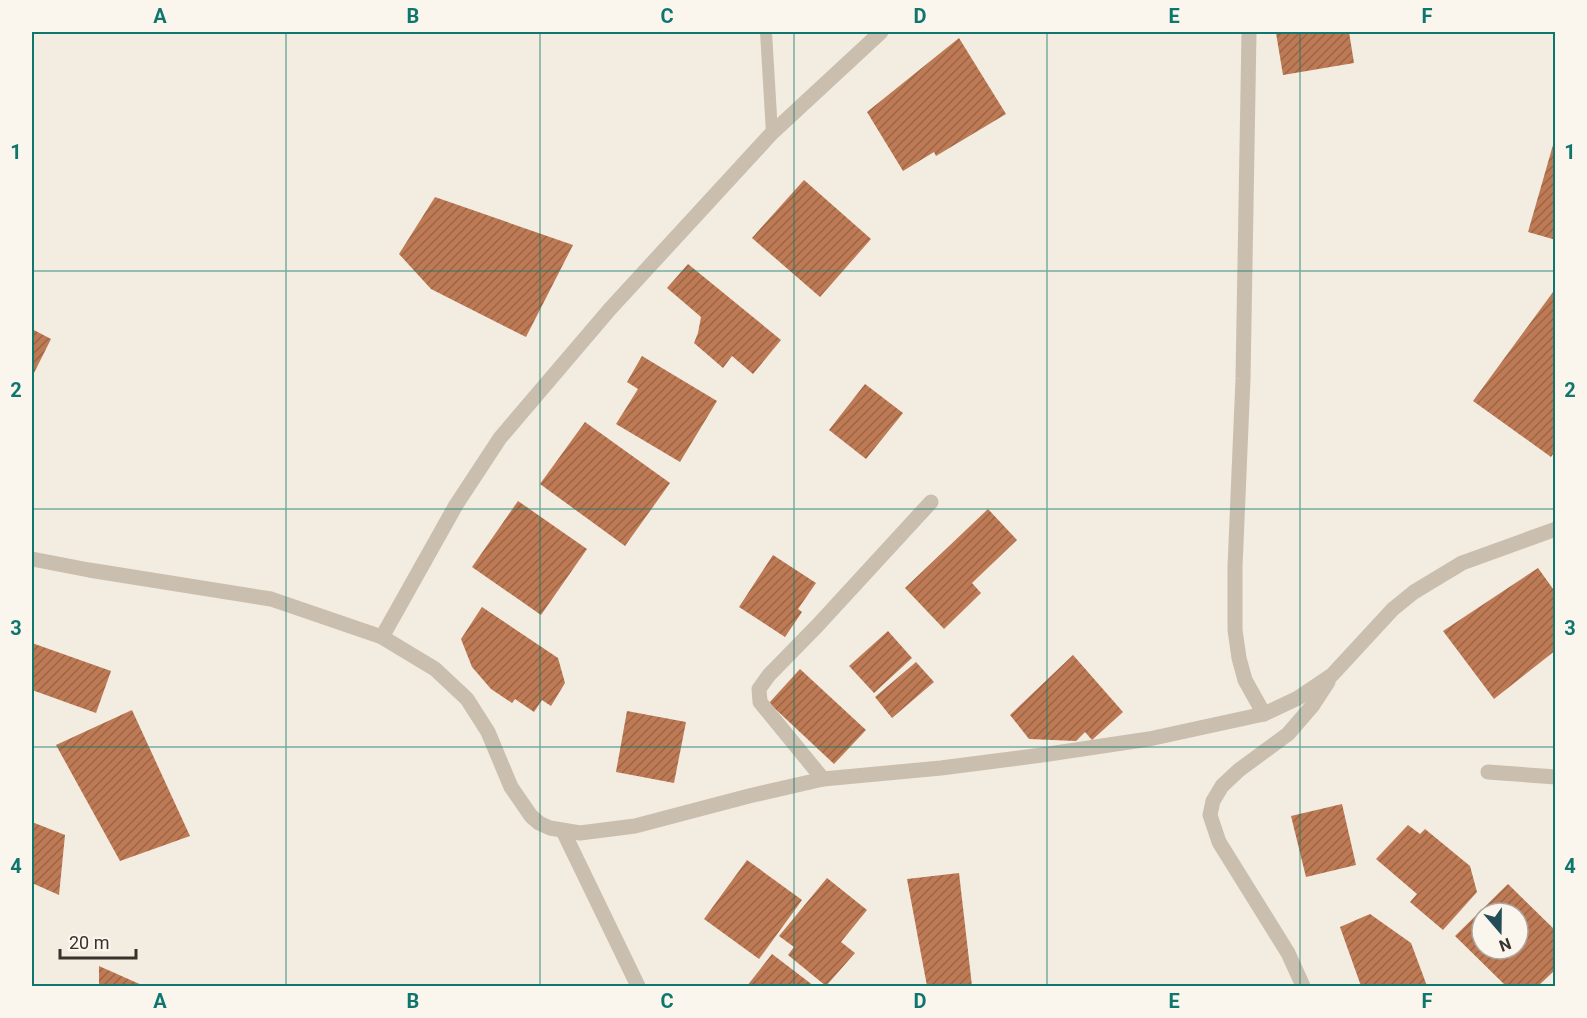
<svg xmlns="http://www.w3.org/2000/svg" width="1587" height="1018" viewBox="0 0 1587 1018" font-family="Roboto,sans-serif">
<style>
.building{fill:url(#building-hatch);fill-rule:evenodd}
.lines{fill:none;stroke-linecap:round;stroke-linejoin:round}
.service{stroke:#cabeae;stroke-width:12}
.minor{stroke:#cabeae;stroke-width:15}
.grid{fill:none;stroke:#0f766e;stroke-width:1.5;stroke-opacity:0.55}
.neatline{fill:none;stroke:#0f766e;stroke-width:2}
.grid-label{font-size:20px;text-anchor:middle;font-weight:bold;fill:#0f766e}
</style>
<defs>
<pattern id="building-hatch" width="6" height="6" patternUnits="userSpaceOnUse" patternTransform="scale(1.5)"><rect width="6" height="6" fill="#be7a54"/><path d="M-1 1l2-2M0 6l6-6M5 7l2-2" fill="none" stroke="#9b6546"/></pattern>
</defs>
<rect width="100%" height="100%" fill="#f2ece1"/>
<!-- building -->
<g class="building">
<path d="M 1286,32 L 1349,32 L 1354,63 L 1283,75 L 1276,33 Z"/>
<path d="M 959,38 L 1006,114 L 936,156 L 934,152 L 903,171 L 867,112 Z"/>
<path d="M 1555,138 L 1556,138 L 1556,240 L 1528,232 Z"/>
<path d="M 804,180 L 871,239 L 820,297 L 752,238 Z"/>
<path d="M 435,197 L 573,245 L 526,337 L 431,289 L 399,254 Z"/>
<path d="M 688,264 L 781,340 L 753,374 L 732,356 L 723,368 L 694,343 L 698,333 L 701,317 L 667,288 Z"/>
<path d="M 1556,288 L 1556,450 L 1551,457 L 1473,401 Z"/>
<path d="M 32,329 L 51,339 L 32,377 Z"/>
<path d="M 642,356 L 717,401 L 680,462 L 616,424 L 638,389 L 627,382 Z"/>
<path d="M 865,384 L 903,413 L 866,459 L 829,430 Z"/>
<path d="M 585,422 L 670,483 L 625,546 L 540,484 Z"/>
<path d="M 518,501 L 587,549 L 541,615 L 472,567 Z"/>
<path d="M 988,509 L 1017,540 L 972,583 L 981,593 L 944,629 L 905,588 Z"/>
<path d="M 773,555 L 816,583 L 798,609 L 802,612 L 785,637 L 739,607 Z"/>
<path d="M 1538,568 L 1556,593 L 1556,650 L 1494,699 L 1443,631 Z"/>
<path d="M 482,607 L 558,658 L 565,683 L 551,706 L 542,700 L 534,712 L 515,699 L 512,703 L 491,689 L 472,667 L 461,639 Z"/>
<path d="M 888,631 L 912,658 L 874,693 L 849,666 Z"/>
<path d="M 32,643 L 111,671 L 96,713 L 32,690 Z"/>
<path d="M 1073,655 L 1123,712 L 1092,740 L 1085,732 L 1076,741 L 1029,739 L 1010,715 Z"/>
<path d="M 916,662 L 934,682 L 892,718 L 875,697 Z"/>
<path d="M 800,669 L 866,730 L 834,764 L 769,703 Z"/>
<path d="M 132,710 L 190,836 L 120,861 L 56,745 Z"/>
<path d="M 627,711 L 686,722 L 674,783 L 616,772 Z"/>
<path d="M 1342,804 L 1356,865 L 1306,877 L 1291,816 Z"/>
<path d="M 32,822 L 65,835 L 59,895 L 32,883 Z"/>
<path d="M 1408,825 L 1420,834 L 1425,829 L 1470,866 L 1477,892 L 1443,930 L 1410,902 L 1417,894 L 1376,859 Z"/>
<path d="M 747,860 L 802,900 L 759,959 L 704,919 Z"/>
<path d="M 959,873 L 972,986 L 927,986 L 907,879 Z"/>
<path d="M 827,878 L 867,910 L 841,942 L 855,953 L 826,986 L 788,955 L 794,947 L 779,936 Z"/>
<path d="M 1508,884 L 1556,931 L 1556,975 L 1553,972 L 1538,986 L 1506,986 L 1455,936 ZM 1482,913 L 1518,913 L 1518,949 L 1482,949 Z"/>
<path d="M 1370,914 L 1411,943 L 1427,986 L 1361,986 L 1340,927 Z"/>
<path d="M 772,954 L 814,986 L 747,986 Z"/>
<path d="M 99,966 L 144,986 L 99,986 Z"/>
</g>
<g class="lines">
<!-- service -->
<path class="service" d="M 766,32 L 772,133"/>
<!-- minor -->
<g class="minor">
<path d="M 1249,32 L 1243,379 L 1235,567 L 1235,630 L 1239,658 L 1245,680 L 1264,714"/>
<path d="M 32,559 L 89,570 L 271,599 L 382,637 L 435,669 L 467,699 L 488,732 L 511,787 L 531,816 L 539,823 L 550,828 L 580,833 L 635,826 L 749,796 L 823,779 L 941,768 L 1042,755 L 1149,739 L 1264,714 L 1298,698 L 1332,675 L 1393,609 L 1414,592 L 1462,563 L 1556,529"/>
<path d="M 382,637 L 456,505 L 500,438 L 610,309 L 772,133 L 881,32"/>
<path d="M 1488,772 L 1556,777"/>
<path d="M 823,779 L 760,702 L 759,689 L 769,675 L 817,626 L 931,502"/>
<path d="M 563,831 L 638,986"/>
<path d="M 1303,986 L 1288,953 L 1219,842 L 1210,815 L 1213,801 L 1222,786 L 1239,770 L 1288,734 L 1313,705 L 1328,682"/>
</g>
</g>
<!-- grid -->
<path class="grid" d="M 286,32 L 286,986M 540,32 L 540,986M 794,32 L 794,986M 1047,32 L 1047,986M 1300,32 L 1300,986M 32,271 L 1556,271M 32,509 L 1556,509M 32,747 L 1556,747"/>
<!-- border -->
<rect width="1587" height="1018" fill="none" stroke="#faf6ee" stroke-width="66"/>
<!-- north arrow -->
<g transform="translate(1500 931) rotate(160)"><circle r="28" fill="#faf6ee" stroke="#ada7a0" stroke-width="1.5"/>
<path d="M0-4.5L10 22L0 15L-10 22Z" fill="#234e58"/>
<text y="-9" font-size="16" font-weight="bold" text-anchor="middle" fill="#39312b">N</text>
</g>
<!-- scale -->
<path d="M60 949v9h76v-9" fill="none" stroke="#39312b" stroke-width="3"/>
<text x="69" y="949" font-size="18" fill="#39312b" stroke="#faf6ee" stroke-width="4.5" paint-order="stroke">20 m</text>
<rect x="33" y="33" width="1521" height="952" class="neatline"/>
<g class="grid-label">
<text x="160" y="23">A</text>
<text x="413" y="23">B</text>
<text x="667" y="23">C</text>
<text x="920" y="23">D</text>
<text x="1174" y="23">E</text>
<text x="1427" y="23">F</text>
<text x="16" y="159">1</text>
<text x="1570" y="159">1</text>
<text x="16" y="397">2</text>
<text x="1570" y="397">2</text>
<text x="16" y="635">3</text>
<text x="1570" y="635">3</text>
<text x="16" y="873">4</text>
<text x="1570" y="873">4</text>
<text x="160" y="1008">A</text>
<text x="413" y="1008">B</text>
<text x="667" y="1008">C</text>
<text x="920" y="1008">D</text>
<text x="1174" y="1008">E</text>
<text x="1427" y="1008">F</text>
</g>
</svg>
